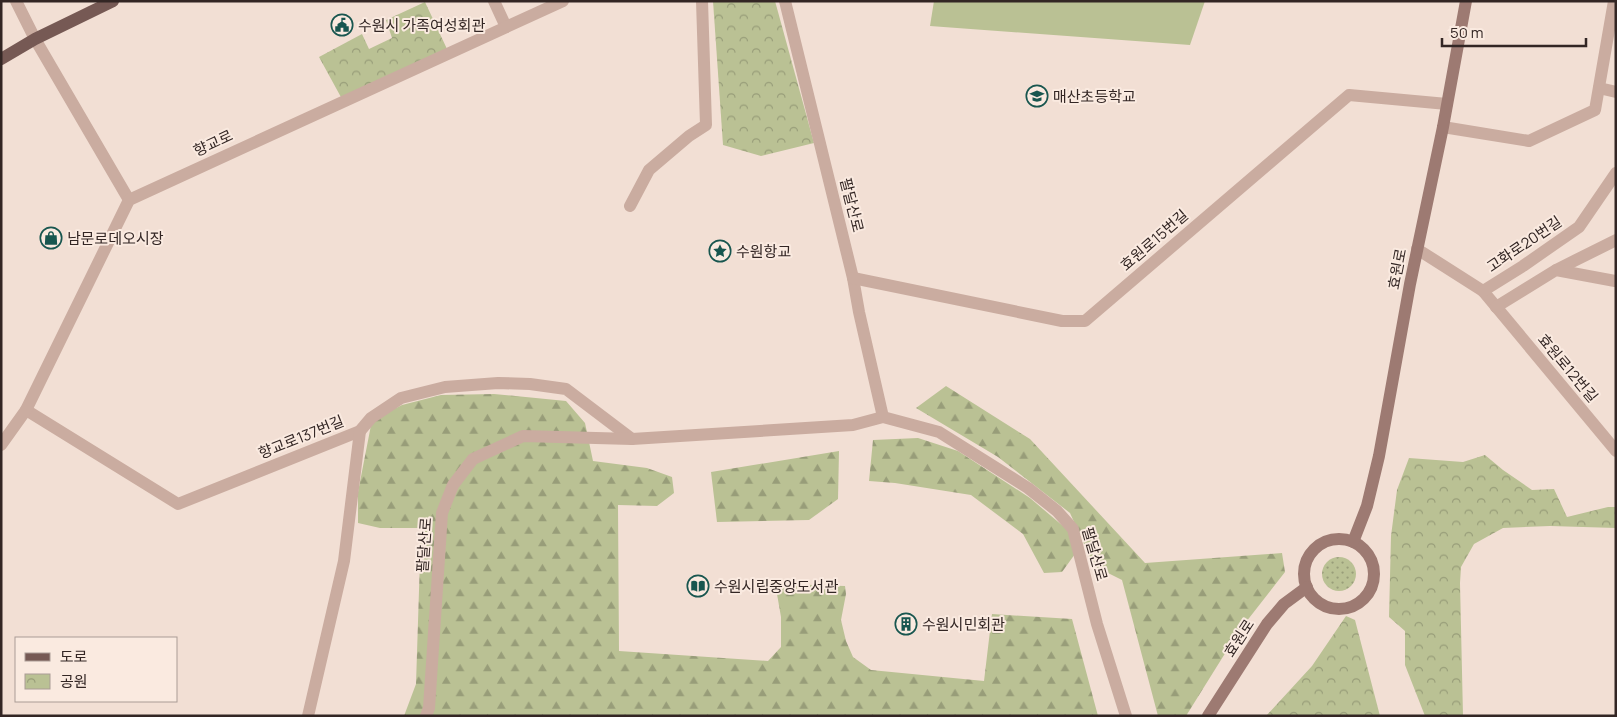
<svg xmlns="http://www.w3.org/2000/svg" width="1617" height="717" viewBox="0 0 1617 717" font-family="Manrope,'Noto Sans KR',sans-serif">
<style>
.grass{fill:url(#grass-dots)}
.forest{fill:url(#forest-firs)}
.park{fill:url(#park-crowns)}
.pitch{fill:#bac194}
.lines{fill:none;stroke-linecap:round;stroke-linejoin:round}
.street{stroke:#caaca0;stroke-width:12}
.secondary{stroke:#9d7a72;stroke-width:12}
.primary{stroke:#765954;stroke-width:12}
.labels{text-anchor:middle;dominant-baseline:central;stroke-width:4;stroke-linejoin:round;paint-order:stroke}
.poi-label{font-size:15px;fill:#332624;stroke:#faeae0;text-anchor:start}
.street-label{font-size:15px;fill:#332624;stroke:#faeae0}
</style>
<defs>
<pattern id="grass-dots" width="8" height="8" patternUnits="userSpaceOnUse" patternTransform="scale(1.25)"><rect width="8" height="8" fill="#bac194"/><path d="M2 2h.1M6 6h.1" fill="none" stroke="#989d79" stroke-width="1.8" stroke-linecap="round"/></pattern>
<pattern id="forest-firs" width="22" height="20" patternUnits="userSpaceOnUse" patternTransform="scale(1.25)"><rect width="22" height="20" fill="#bac194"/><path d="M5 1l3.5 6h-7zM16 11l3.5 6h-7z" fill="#989d79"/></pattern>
<pattern id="park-crowns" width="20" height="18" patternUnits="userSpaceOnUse" patternTransform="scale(1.25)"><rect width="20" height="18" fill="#bac194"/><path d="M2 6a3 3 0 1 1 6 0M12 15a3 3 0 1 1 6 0" fill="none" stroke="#989d79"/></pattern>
</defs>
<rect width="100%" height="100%" fill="#f2dfd4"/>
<!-- grass -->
<circle class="grass" cx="1339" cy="574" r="17"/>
<!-- forest -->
<g class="forest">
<path d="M 946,386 L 1030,439 L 1145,563 L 1282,553 L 1285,572 L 1239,631 L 1186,716 L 1158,716 L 1122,580 L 1094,566 L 1070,513 L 998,457 L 916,408 Z"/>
<path d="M 494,394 L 566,401 L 585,423 L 593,461 L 647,468 L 672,477 L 674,493 L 657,506 L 618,505 L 619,651 L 768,661 L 781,647 L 781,617 L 777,594 L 781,584 L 845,586 L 846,594 L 841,620 L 846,641 L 853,657 L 871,670 L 984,681 L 992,614 L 1072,619 L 1098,716 L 404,716 L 416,684 L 421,528 L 380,528 L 358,523 L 358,492 L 372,420 L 402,405 L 441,395 Z"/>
<path d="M 918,438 L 958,451 L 1030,498 L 1070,532 L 1075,554 L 1062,572 L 1044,573 L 1023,534 L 971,495 L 895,483 L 869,481 L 873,440 Z"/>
<path d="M 839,451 L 838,499 L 809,520 L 717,522 L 711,472 Z"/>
</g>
<!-- park -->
<g class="park">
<path d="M 713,1 L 775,1 L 814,143 L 761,156 L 723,145 Z"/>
<path d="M 425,2 L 447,49 L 342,99 L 319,57 L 362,34 L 369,49 L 392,38 L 386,20 Z"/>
<path d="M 1485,455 L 1503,470 L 1532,490 L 1554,489 L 1567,517 L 1608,507 L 1616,507 L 1616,528 L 1550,526 L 1503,528 L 1474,544 L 1461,567 L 1460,583 L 1463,716 L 1425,716 L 1405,665 L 1405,631 L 1389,617 L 1391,536 L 1397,490 L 1409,458 L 1463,462 Z"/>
<path d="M 1346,616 L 1355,620 L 1380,716 L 1266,716 L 1312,666 Z"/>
</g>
<!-- pitch -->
<path class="pitch" d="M 934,1 L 1205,1 L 1190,45 L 930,26 Z"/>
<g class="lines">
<!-- street -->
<g class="street">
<path d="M 16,1 L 35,39 L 129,200"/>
<path d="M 494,1 L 506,27"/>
<path d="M 785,1 L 853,278 L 859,312 L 883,417"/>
<path d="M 1599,88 L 1616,92"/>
<path d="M 1443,127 L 1529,141 L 1595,110 L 1614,1"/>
<path d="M 630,206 L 649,170 L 689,136 L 706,125 L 702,1"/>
<path d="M 1417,249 L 1483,291 L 1616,451"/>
<path d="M 1556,270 L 1616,240"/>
<path d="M 853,278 L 1062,321 L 1085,321 L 1349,95 L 1447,104"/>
<path d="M 1483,291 L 1523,266 L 1579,227 L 1616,173"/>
<path d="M 1496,307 L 1556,270 L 1615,281"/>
<path d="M 26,410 L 178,504 L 360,431 L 371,418 L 401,398 L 445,387 L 498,383 L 530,384 L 566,389 L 632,439"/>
<path d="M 1,445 L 26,410 L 129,200 L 563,1"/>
<path d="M 308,716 L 344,561 L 360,431"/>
<path d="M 426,716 L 429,708 L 442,513 L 453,485 L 473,459 L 523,436 L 632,439 L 853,425 L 883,417 L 939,432 L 1028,488 L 1057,511 L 1073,529 L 1097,624 L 1126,716"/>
</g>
<!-- secondary -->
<g class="secondary">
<circle cx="1339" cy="574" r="35"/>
<path d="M 1353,542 L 1367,506 L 1379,456 L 1410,284 L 1443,127 L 1466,1"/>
<path d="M 1208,716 L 1267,624 L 1284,604 L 1307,587"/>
</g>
<!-- primary -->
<path class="primary" d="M 1,59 L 35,39 L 113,1"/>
</g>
<!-- icons -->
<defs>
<g id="civic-ring" transform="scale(1.125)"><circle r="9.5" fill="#faeae0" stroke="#18564f" stroke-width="1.5"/><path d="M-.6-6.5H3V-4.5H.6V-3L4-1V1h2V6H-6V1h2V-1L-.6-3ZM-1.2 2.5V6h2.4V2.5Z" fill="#18564f"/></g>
<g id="school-ring" transform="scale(1.125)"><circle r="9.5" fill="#faeae0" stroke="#18564f" stroke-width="1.5"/><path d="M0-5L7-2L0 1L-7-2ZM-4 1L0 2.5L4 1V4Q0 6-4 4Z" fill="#18564f"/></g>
<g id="shop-ring" transform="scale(1.125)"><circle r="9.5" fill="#faeae0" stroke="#18564f" stroke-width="1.5"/><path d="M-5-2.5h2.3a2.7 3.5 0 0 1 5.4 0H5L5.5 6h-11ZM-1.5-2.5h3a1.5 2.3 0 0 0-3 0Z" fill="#18564f"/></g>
<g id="sight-ring" transform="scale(1.125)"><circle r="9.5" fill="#faeae0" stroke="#18564f" stroke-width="1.5"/><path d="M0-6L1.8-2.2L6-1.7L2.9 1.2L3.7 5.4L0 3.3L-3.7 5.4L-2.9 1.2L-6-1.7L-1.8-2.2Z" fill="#18564f"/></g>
<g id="library-ring" transform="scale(1.125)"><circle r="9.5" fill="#faeae0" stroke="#18564f" stroke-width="1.5"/><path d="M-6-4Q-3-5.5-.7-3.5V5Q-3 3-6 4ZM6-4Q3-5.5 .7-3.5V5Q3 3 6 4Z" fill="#18564f"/></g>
<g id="building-ring" transform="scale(1.125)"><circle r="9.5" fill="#faeae0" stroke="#18564f" stroke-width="1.5"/><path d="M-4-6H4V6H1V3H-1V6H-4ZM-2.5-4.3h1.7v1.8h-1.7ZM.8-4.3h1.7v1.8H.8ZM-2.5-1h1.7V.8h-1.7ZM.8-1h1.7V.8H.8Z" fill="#18564f"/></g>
</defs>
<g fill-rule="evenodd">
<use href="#civic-ring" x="342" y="25"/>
<use href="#school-ring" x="1037" y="96"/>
<use href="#shop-ring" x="51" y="238"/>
<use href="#sight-ring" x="720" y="251"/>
<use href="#library-ring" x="698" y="586"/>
<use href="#building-ring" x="906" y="624"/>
</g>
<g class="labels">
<!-- poi labels -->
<g class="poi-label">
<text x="358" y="25">수원시 가족여성회관</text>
<text x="1053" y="96">매산초등학교</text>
<text x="67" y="238">남문로데오시장</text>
<text x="736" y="251">수원항교</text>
<text x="714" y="586">수원시립중앙도서관</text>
<text x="922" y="624">수원시민회관</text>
</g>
<!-- street labels -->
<g class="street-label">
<text transform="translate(213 143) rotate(-25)">향교로</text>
<text transform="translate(852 205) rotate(76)">팔달산로</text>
<text transform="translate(1154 240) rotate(-41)">효원로15번길</text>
<text transform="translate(1524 244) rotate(-34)">고화로20번길</text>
<text transform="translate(1397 269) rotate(-79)">효원로</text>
<text transform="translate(1568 368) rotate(50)">효원로12번길</text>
<text transform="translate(301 437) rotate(-22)">향교로137번길</text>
<text transform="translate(424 545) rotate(-86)">팔달산로</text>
<text transform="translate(1095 554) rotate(74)">팔달산로</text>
<text transform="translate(1239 638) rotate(-57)">효원로</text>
</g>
</g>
<!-- border -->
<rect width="1617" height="717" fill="none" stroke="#332624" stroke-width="5"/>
<!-- legend -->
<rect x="15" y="637" width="162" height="65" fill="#faeae0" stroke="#aa9c95"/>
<rect x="25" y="653" width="25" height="8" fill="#765954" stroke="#aa9c95"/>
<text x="60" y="662" font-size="15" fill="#332624">도로</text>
<rect x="25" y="674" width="25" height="15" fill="url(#park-crowns)" stroke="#aa9c95"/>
<text x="60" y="687" font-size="15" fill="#332624">공원</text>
<!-- scale -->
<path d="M1442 38v8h144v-8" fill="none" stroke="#332624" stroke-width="2.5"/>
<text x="1450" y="38" font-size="15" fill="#332624" stroke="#faeae0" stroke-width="4" paint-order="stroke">50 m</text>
</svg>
